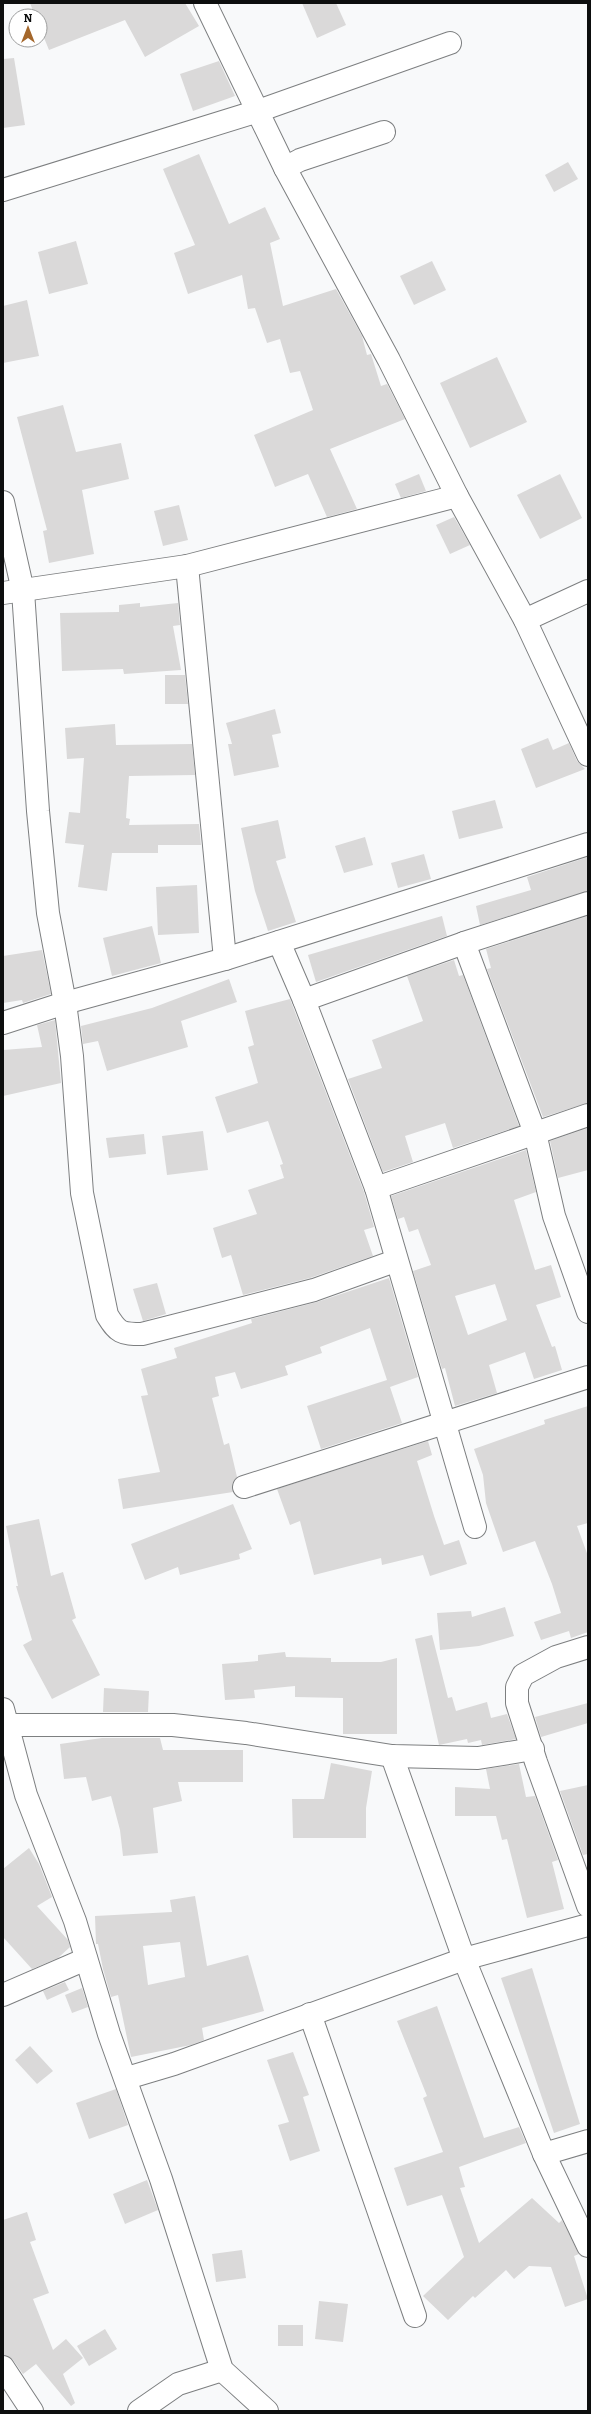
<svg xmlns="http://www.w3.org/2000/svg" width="591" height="2414" viewBox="0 0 591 2414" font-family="Bitter,serif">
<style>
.building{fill:#dad9d9;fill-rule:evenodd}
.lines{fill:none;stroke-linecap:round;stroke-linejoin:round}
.minor-casing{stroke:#7d7f80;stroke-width:24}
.minor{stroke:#fff;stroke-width:22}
</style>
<rect width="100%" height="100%" fill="#f8f9fa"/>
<!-- building -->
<g class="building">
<path d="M 30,3 L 185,3 L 199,26 L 145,57 L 125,20 L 49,50 L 40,28 L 40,16 L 35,16 Z"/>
<path d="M 302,3 L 336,3 L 346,25 L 317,38 Z"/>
<path d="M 14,58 L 25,125 L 3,128 L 3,59 Z"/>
<path d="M 219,61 L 235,96 L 193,111 L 180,74 Z"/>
<path d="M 199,154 L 229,224 L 265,207 L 280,239 L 270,243 L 283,306 L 336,289 L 362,336 L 367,355 L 371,354 L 381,386 L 387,384 L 405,419 L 330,449 L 357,509 L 327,517 L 308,474 L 275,487 L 254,435 L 313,410 L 300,371 L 290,373 L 280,339 L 267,343 L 255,308 L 248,309 L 242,275 L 188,294 L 174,253 L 195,245 L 163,169 Z"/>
<path d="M 568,162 L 578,179 L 554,192 L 545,175 Z"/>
<path d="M 76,241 L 88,284 L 49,294 L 38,252 Z"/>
<path d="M 432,261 L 446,290 L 414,305 L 400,276 Z"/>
<path d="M 27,300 L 39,356 L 3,363 L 3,306 Z"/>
<path d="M 497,357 L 527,422 L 470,448 L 440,383 Z"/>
<path d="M 63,405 L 76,452 L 121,443 L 129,479 L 82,490 L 94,554 L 49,563 L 43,531 L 47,530 L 17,417 Z"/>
<path d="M 419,474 L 426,491 L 401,498 L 395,484 Z"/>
<path d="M 560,474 L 582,518 L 540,539 L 517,495 Z"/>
<path d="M 179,505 L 188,540 L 163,546 L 154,511 Z"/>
<path d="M 454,517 L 470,545 L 450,554 L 436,525 Z"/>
<path d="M 140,603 L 140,607 L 178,603 L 180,625 L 173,626 L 181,670 L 124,674 L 123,669 L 62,671 L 60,613 L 119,612 L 119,605 Z"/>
<path d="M 165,675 L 185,675 L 188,704 L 165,704 Z"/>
<path d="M 275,709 L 281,733 L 272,735 L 279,767 L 234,776 L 228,744 L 232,744 L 226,723 Z"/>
<path d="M 115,724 L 116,745 L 192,744 L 195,775 L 129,776 L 126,818 L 130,819 L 129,825 L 199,824 L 201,845 L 158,845 L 158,853 L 112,853 L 107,891 L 78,887 L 84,845 L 65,843 L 69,812 L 80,813 L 84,758 L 67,759 L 65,728 Z"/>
<path d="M 548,738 L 553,750 L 569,743 L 577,761 L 585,769 L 536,788 L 521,749 Z"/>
<path d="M 495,800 L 503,828 L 459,839 L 452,811 Z"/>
<path d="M 278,820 L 286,858 L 276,861 L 296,922 L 268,931 L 255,891 L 241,828 Z"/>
<path d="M 365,837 L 373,865 L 344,873 L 335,846 Z"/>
<path d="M 424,854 L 431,879 L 398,888 L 391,863 Z"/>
<path d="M 588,857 L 588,891 L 480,925 L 476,906 L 531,890 L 527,877 Z"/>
<path d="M 197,885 L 199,933 L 158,935 L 156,887 Z"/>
<path d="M 442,916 L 447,936 L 316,982 L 308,955 Z"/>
<path d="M 588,916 L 588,1103 L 543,1117 L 487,969 L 491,968 L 486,949 Z"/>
<path d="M 152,926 L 161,963 L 112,976 L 103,938 Z"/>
<path d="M 42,950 L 51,994 L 23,1003 L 22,1000 L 3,1003 L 3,956 Z"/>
<path d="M 454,960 L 459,976 L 463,975 L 519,1126 L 453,1148 L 445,1123 L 405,1136 L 413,1162 L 383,1172 L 348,1079 L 382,1068 L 372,1040 L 423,1021 L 407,976 Z"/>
<path d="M 229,979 L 237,1002 L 181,1021 L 188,1047 L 107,1071 L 98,1041 L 83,1044 L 81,1026 L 152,1008 Z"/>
<path d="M 290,999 L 364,1192 L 374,1227 L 364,1230 L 373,1256 L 310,1278 L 243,1295 L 231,1255 L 222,1258 L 213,1228 L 257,1214 L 248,1190 L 284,1178 L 280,1165 L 283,1164 L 268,1121 L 227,1133 L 215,1097 L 258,1083 L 248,1047 L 254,1045 L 245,1011 Z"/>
<path d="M 55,1020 L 61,1083 L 3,1096 L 3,1050 L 42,1047 L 37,1025 Z"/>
<path d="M 588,1128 L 588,1170 L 558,1178 L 550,1141 Z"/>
<path d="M 203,1131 L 208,1170 L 167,1175 L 162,1136 Z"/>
<path d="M 144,1134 L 146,1154 L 109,1158 L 106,1138 Z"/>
<path d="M 526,1150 L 536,1192 L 514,1200 L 535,1270 L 551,1265 L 561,1297 L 536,1305 L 552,1347 L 555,1346 L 562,1370 L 534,1379 L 525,1352 L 489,1365 L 497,1393 L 455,1406 L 445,1368 L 442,1369 L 413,1271 L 431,1265 L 418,1229 L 409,1232 L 404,1217 L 398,1219 L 391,1196 ZM 495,1284 L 507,1320 L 468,1335 L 455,1296 Z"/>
<path d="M 389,1278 L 418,1377 L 390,1387 L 402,1423 L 321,1449 L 307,1406 L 387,1380 L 370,1328 L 320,1347 L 322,1353 L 285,1366 L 288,1375 L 241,1389 L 235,1372 L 215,1377 L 219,1396 L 212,1398 L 224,1445 L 229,1443 L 237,1477 L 232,1484 L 233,1492 L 123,1509 L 118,1479 L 160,1472 L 141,1396 L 148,1395 L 141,1369 L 177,1358 L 174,1348 L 252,1323 L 251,1319 L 317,1302 Z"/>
<path d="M 157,1283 L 166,1314 L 143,1321 L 133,1289 Z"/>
<path d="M 588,1406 L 588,1523 L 577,1526 L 588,1556 L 588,1632 L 571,1638 L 569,1631 L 541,1640 L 534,1622 L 561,1613 L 552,1584 L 535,1541 L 503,1552 L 486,1503 L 483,1475 L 474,1449 L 545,1424 L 544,1420 Z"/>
<path d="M 428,1441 L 432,1455 L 417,1461 L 434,1516 L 444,1545 L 459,1540 L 467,1564 L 430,1576 L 423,1555 L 382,1565 L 381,1558 L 314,1575 L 300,1521 L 290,1525 L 277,1489 Z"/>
<path d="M 233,1504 L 252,1549 L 239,1554 L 240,1559 L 180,1575 L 178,1567 L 145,1580 L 131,1544 Z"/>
<path d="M 39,1519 L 51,1576 L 63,1572 L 76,1618 L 72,1620 L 100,1675 L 52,1699 L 23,1645 L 32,1640 L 16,1586 L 18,1586 L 6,1526 Z"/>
<path d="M 505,1607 L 514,1636 L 479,1646 L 440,1650 L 437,1613 L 471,1611 L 472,1617 Z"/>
<path d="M 432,1635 L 448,1698 L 452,1697 L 456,1711 L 487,1702 L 491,1718 L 507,1714 L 516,1739 L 482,1745 L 481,1740 L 468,1743 L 467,1739 L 439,1745 L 415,1639 Z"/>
<path d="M 285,1652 L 286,1657 L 331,1658 L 331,1662 L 381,1662 L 397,1658 L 397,1734 L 343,1734 L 343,1698 L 295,1697 L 295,1686 L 254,1690 L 255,1698 L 225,1700 L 222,1664 L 258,1661 L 258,1655 Z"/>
<path d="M 104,1688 L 149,1691 L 148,1712 L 103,1712 Z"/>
<path d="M 588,1703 L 588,1723 L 541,1737 L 535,1717 Z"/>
<path d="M 102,1738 L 160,1738 L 163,1750 L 243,1750 L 243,1782 L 178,1782 L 182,1801 L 153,1808 L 158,1853 L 123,1856 L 120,1830 L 111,1796 L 92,1801 L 86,1777 L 64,1779 L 60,1744 Z"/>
<path d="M 331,1763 L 372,1771 L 366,1808 L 366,1838 L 293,1838 L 292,1799 L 324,1799 Z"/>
<path d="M 519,1764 L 526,1797 L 535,1796 L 558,1860 L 552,1862 L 564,1909 L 527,1918 L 507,1839 L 502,1840 L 496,1816 L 455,1816 L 455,1787 L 490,1789 L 486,1769 Z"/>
<path d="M 588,1785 L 588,1854 L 583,1855 L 560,1791 Z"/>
<path d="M 29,1848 L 39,1864 L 52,1897 L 37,1906 L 68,1940 L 70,1947 L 58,1958 L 32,1969 L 3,1937 L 3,1869 Z"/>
<path d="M 195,1896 L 207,1966 L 248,1955 L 264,2011 L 202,2028 L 204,2040 L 191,2045 L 131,2057 L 118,1995 L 111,1997 L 103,1969 L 98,1944 L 96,1944 L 95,1916 L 172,1912 L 170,1900 ZM 180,1942 L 185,1977 L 148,1985 L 143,1946 Z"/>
<path d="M 532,1968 L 580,2124 L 554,2133 L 501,1978 Z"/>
<path d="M 65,1982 L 69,1990 L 47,2000 L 43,1991 Z"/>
<path d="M 82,1988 L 88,2007 L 72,2013 L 65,1995 Z"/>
<path d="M 437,2006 L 484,2138 L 519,2127 L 526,2143 L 459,2167 L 465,2187 L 460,2188 L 479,2243 L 532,2198 L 559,2223 L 562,2220 L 579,2254 L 574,2256 L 588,2299 L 565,2307 L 551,2267 L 529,2266 L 514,2279 L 506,2270 L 475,2298 L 473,2296 L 448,2320 L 423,2296 L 464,2257 L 442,2195 L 407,2206 L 394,2168 L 443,2152 L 423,2098 L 427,2096 L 397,2021 Z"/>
<path d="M 30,2046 L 53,2071 L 37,2084 L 15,2060 Z"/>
<path d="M 293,2052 L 309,2095 L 303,2097 L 320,2151 L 290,2161 L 278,2125 L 289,2122 L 267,2060 Z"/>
<path d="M 116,2089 L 128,2125 L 89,2139 L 76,2103 Z"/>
<path d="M 147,2180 L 158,2210 L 125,2224 L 113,2194 Z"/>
<path d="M 27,2212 L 36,2240 L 30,2242 L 49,2293 L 33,2299 L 53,2350 L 66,2339 L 83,2358 L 63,2374 L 75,2403 L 71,2406 L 36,2364 L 23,2374 L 13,2360 L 3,2355 L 3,2220 Z"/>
<path d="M 242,2250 L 246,2278 L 216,2282 L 212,2254 Z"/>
<path d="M 319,2301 L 348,2304 L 343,2342 L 315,2339 Z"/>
<rect x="278" y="2325" width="25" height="21"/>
<path d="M 105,2329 L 117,2349 L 89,2366 L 77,2346 Z"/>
</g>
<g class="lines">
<!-- minor casing -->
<g class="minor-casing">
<g id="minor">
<path d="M 205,3 L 285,168 L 389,360 L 457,496 L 525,620 L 588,755"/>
<path d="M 285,168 L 300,160 L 384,132"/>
<path d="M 3,190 L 258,111 L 450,43"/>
<path d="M 3,502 L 23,591 L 38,811 L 48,913 L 65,1003 L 72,1056 L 82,1193 L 107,1315 C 118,1333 121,1334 142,1334 L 314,1290 L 395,1261"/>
<path d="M 187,566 L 225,959"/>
<path d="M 3,593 L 187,566 L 457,496"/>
<path d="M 525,620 L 588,591"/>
<path d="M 279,942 L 304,1000 L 376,1188 L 475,1527"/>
<path d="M 464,943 L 535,1133 L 554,1216 L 588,1312"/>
<path d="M 304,1000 L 464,943 L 588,903"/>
<path d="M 3,1023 L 65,1003 L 225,959 L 588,844"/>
<path d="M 376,1188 L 588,1115"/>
<path d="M 244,1487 L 588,1377"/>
<path d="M 588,1647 L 556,1657 L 523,1675 L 517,1687 L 517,1703 L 536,1762 L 588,1906"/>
<path d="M 3,1709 L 26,1795 L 75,1921 L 109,2034 L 161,2179 L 222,2370 L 267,2411"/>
<path d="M 7,1725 L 173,1725 L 246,1733 L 392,1756 L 478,1758 L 533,1749"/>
<path d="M 392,1756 L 464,1959 L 544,2154 L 588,2246"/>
<path d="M 3,1995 L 86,1959"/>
<path d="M 310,2014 L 415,2316"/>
<path d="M 127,2078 L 174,2064 L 464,1959 L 588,1925"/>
<path d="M 544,2154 L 588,2141"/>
<path d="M 3,2367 L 32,2411"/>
<path d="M 139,2411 L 178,2384 L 222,2370"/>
</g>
</g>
<!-- minor -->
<use href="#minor" class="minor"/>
</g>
<!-- border -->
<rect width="591" height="2414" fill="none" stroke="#0d0e0e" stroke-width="8"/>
<!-- north arrow -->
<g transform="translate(28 28)"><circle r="19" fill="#ffffff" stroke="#9e9f9f"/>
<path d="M0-3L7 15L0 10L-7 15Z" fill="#a4672b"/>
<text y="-6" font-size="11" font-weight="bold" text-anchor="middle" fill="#0d0e0e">N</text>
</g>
</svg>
